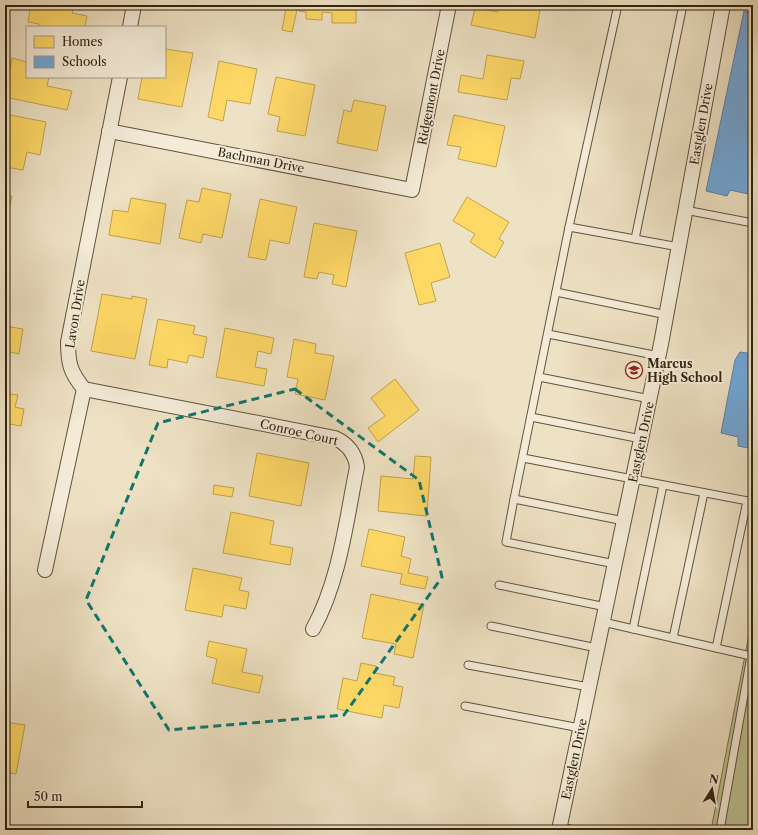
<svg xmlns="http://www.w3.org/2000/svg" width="758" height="835" viewBox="0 0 758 835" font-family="'Libre Caslon Text',serif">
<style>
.pitch{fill:#bdc291;stroke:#787250}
.homes{fill:#ffd966;stroke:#c2a24c}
.schools{fill:#6fa8dc;stroke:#5d809f}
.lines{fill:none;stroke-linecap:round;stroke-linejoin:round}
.service-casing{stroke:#61533d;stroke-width:9}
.minor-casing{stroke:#61533d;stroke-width:16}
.service{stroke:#f4ecd9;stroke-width:7}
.minor{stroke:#f4ecd9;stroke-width:14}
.marked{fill:none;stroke:#0f766e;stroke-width:3;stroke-dasharray:8 5;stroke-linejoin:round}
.labels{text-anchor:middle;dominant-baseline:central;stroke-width:4;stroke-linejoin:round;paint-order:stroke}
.street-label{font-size:12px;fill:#322310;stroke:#f4ecd9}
.poi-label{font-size:12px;font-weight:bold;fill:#322310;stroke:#f4ecd9;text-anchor:start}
</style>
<rect width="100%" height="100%" fill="#eee2c4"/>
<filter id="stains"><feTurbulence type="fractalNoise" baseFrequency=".005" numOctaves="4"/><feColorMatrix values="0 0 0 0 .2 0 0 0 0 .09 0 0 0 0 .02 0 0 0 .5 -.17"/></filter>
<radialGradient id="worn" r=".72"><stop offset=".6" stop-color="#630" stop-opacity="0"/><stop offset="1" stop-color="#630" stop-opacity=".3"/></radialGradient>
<!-- pitch -->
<path class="pitch" d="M 753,614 L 753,830 L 711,830 Z"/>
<!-- homes -->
<g class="homes">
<path d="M 31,5 L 74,5 L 72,13 L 87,16 L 85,27 L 39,27 L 39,24 L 28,22 Z"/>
<path d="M 299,5 L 356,6 L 356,23 L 332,23 L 332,13 L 322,12 L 322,20 L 306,19 L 306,12 L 299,11 Z"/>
<path d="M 499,5 L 541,5 L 535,38 L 471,25 L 475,8 L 498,12 Z"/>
<path d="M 286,8 L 297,10 L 292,32 L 282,30 Z"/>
<path d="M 165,49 L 193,53 L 182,107 L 138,99 L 142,77 L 165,77 Z"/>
<path d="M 487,55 L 524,61 L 520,79 L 511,78 L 507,100 L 458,92 L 461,75 L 483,79 Z"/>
<path d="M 12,58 L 27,62 L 27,77 L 49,77 L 47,86 L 72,91 L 67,110 L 5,97 Z"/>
<path d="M 219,61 L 257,69 L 250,104 L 227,100 L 223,121 L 208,117 Z"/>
<path d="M 276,77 L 315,85 L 305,136 L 277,131 L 280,117 L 268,114 Z"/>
<path d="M 354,100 L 386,106 L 377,151 L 337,143 L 344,110 L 351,112 Z"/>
<path d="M 5,114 L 46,122 L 40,155 L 27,152 L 23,170 L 5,167 Z"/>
<path d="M 454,115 L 505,126 L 496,167 L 458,159 L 461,147 L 447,145 Z"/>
<path d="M 202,188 L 231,194 L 222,238 L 203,234 L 201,243 L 179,238 L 187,200 L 199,202 Z"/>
<path d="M 5,195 L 12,196 L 5,229 Z"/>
<path d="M 467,197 L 509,222 L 499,239 L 504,242 L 495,258 L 470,242 L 475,234 L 453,221 Z"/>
<path d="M 131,198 L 166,204 L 160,244 L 109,235 L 113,210 L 128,212 Z"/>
<path d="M 260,199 L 297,207 L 289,244 L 270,240 L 266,260 L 248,257 Z"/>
<path d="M 314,223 L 357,231 L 346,287 L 332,284 L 334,275 L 319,272 L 317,279 L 304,277 Z"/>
<path d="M 440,243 L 450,277 L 431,283 L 436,301 L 419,305 L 405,253 Z"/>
<path d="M 102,294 L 132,299 L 132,296 L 147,299 L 135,359 L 91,351 Z"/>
<path d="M 158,319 L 195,326 L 193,334 L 207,337 L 203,358 L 189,355 L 187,363 L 168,359 L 167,368 L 149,365 Z"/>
<path d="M 5,326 L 23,329 L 19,354 L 5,351 Z"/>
<path d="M 225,328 L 274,338 L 271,354 L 258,351 L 255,367 L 267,369 L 264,386 L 216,377 Z"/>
<path d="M 294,339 L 316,344 L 315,353 L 334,356 L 325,400 L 295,394 L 298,379 L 287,377 Z"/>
<path d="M 395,379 L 419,410 L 378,442 L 368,428 L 385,416 L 371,398 Z"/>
<path d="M 5,393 L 18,395 L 15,407 L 24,409 L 21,426 L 5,423 Z"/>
<path d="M 5,451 L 10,452 L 5,477 Z"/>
<path d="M 257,453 L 309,463 L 301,506 L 249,496 Z"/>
<path d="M 415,456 L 431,457 L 427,516 L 378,511 L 381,476 L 413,479 Z"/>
<path d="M 214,485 L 234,488 L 232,497 L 213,494 Z"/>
<path d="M 231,512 L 274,521 L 270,544 L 293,548 L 290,565 L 223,553 Z"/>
<path d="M 369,529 L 405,537 L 401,556 L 411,559 L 408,573 L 428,577 L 425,589 L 400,584 L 402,574 L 361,566 Z"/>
<path d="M 193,568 L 242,578 L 239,590 L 249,592 L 246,609 L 224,605 L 222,617 L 185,610 Z"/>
<path d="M 371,594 L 424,605 L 413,658 L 394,654 L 396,644 L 362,638 Z"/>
<path d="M 209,641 L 247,649 L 242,672 L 263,676 L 259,693 L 212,683 L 217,659 L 206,656 Z"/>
<path d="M 361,663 L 376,666 L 375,673 L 395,677 L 393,685 L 403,687 L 399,708 L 384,705 L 382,718 L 337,709 L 343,678 L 357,681 Z"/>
<path d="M 5,722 L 25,725 L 16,774 L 5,772 Z"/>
</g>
<!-- schools -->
<g class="schools">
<path d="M 744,11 L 753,13 L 753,195 L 730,190 L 727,196 L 706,191 Z"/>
<path d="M 740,352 L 753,354 L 753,449 L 738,446 L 738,437 L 721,433 L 735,360 Z"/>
</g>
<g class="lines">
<!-- service casing -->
<g class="service-casing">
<g id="service">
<path d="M 685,210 L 753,223"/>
<path d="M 569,227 L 618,5"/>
<path d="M 635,239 L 683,5"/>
<path d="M 556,292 L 667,315"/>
<path d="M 548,334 L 659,356"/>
<path d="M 539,377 L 650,399"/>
<path d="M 531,417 L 641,439"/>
<path d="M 523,458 L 753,502"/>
<path d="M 514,499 L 624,521"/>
<path d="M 615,564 L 506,542 L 514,499 L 569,227 L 679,247"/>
<path d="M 499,585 L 606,607"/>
<path d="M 603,622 L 751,656 L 720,830"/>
<path d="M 491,626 L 597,648"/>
<path d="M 633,629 L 663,485"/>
<path d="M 673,638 L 704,493"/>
<path d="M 716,648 L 747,501"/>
<path d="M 751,656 L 753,647"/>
<path d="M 468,665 L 589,687"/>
<path d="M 465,706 L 580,728"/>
<path d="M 559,827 L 575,830"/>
</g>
</g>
<!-- minor casing -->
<g class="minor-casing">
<g id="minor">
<path d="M 130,27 L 134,5"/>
<path d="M 109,131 L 412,190 L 449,5"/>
<path d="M 84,389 L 335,438 C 348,444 355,453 357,467 C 346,521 340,580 313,629"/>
<path d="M 45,570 L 84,389 C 70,372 68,363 68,342 L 120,77"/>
<path d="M 559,830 L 661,344 L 723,5"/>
</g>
</g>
<!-- service -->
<use href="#service" class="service"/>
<!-- minor -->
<use href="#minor" class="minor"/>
</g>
<!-- marked area -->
<path class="marked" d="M 295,389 L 419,480 L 442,577 L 344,715 L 169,730 L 86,600 L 158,423 Z"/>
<!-- icons -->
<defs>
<g id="school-ring" transform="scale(0.9)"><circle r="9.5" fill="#f4ecd9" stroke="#8f2418" stroke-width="1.5"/><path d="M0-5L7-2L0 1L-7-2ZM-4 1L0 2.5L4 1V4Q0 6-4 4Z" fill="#8f2418"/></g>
</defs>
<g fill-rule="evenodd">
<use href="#school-ring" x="634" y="370"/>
</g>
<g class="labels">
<!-- street labels -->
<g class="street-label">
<text transform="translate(431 97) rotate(-79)">Ridgemont Drive</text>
<text transform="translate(701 124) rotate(-80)">Eastglen Drive</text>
<text transform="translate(261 160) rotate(11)">Bachman Drive</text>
<text transform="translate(75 314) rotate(-81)">Lavon Drive</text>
<text transform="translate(299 432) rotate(13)">Conroe Court</text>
<text transform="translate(641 442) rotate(-78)">Eastglen Drive</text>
<text transform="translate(574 759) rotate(-78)">Eastglen Drive</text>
</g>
<!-- poi labels -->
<g class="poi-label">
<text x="647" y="363">Marcus<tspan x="647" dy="14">High School</tspan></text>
</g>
</g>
<!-- margin -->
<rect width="758" height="835" fill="none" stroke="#eee2c4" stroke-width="20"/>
<rect x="6" y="6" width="746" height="823" fill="none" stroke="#322310" stroke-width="2"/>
<rect x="10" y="10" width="738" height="815" fill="none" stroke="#322310"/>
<!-- legend -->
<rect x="26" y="26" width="140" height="52" fill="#f4ecd9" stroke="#a69c89"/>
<rect x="34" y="36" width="20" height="12" fill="#ffd966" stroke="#a69c89"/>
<text x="62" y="46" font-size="12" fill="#322310">Homes</text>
<rect x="34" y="56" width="20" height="12" fill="#6fa8dc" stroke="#a69c89"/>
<text x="62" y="66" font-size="12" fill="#322310">Schools</text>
<!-- north arrow -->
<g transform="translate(712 789) rotate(11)" stroke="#f4ecd9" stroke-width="3" paint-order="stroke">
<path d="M0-3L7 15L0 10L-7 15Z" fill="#322310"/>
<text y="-6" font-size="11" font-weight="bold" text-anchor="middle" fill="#322310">N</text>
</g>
<!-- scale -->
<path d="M28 801v6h114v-6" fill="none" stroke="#322310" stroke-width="2"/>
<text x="34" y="801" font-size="12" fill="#322310" stroke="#f4ecd9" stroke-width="3" paint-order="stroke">50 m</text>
<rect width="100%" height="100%" filter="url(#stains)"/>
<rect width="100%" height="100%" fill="url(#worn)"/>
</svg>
